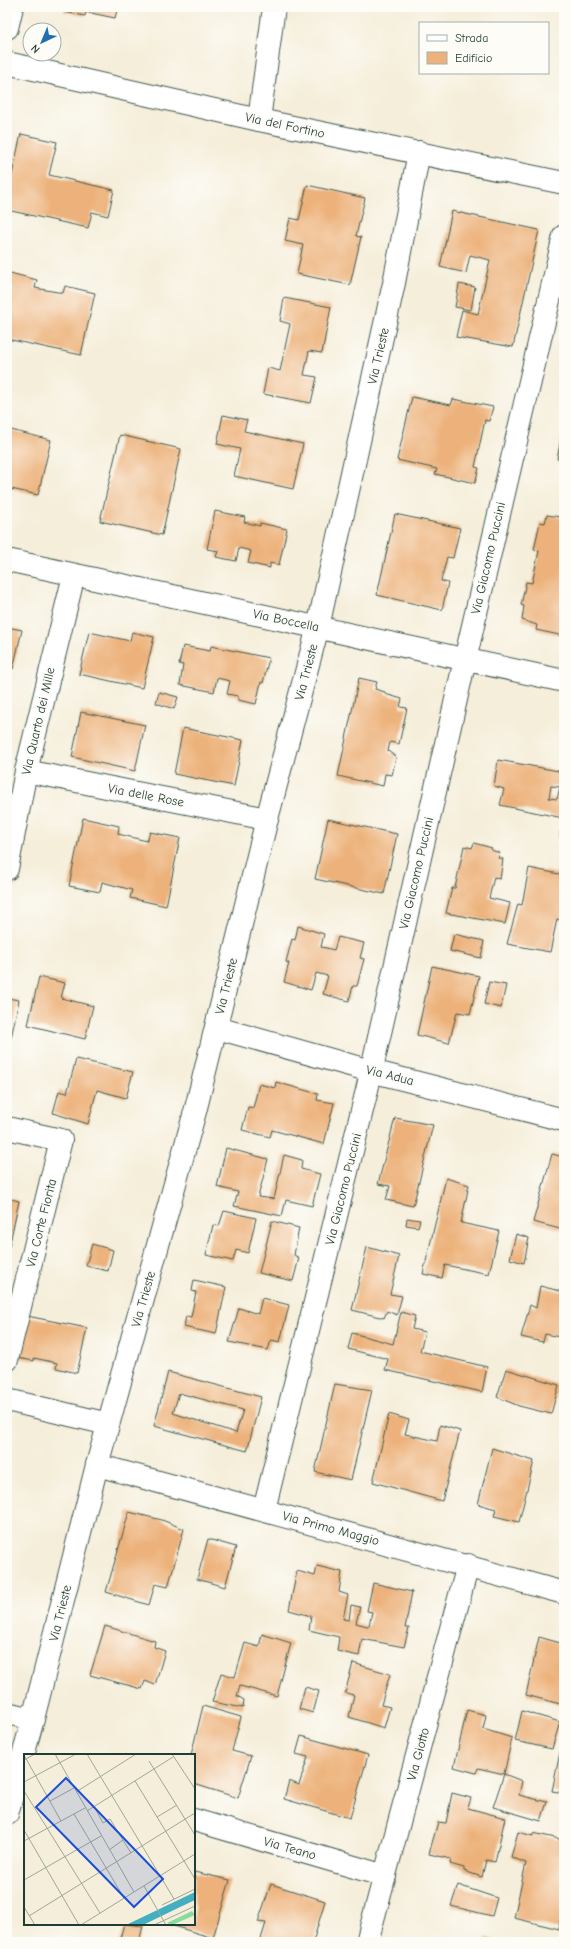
<svg xmlns="http://www.w3.org/2000/svg" width="571" height="1949" viewBox="0 0 571 1949" font-family="'Comic Neue',sans-serif">
<style>
.building{fill:#edb27c;fill-rule:evenodd}
.lines{fill:none;stroke-linecap:round;stroke-linejoin:round}
.minor-casing{stroke:#3f584d;stroke-width:24}
.tertiary-casing{stroke:#3f584d;stroke-width:24}
.minor{stroke:#fff;stroke-width:22}
.tertiary{stroke:#fff;stroke-width:22}
.labels{text-anchor:middle;dominant-baseline:central;stroke-width:4;stroke-linejoin:round;paint-order:stroke}
.street-label{font-size:13px;fill:#1f3d34;stroke:#fdfcf7}
.inset-road{fill:none;stroke:#9fa798;stroke-width:1}
.view{fill:#1d4ed8;fill-opacity:0.15;stroke:#1d4ed8;stroke-width:2}
.inset-edge{fill:none;stroke:#1f3d34;stroke-width:2}
</style>
<rect width="100%" height="100%" fill="#fdfcf7"/>
<filter id="ink" filterUnits="userSpaceOnUse"><feTurbulence type="fractalNoise" baseFrequency=".025" numOctaves="2"/><feDisplacementMap in="SourceGraphic" scale="8" xChannelSelector="R" yChannelSelector="G"/><feConvolveMatrix kernelMatrix="1 2 1 2 8 2 1 2 1" color-interpolation-filters="sRGB"/></filter>
<filter id="wash" filterUnits="userSpaceOnUse"><feTurbulence type="fractalNoise" baseFrequency=".012" numOctaves="4" result="noise"/><feDisplacementMap in="SourceGraphic" scale="16" xChannelSelector="R" yChannelSelector="G"/><feGaussianBlur stdDeviation="0.9" result="paint"/><feColorMatrix in="noise" values="0 0 0 0 0 0 0 0 0 0 0 0 0 0 0 0 0 1.4 0 .05"/><feComposite in="paint" operator="in"/></filter>
<g filter="url(#wash)">
<rect width="100%" height="100%" fill="#f5eeda"/>
<g id="blocks">
<!-- building -->
<g class="building">
<path d="M 65,7 L 118,7 L 115,18 L 86,12 L 85,16 L 64,12 Z"/>
<path d="M 21,134 L 57,142 L 49,175 L 114,190 L 108,216 L 92,212 L 88,228 L 7,210 L 7,197 Z"/>
<path d="M 307,185 L 365,198 L 356,236 L 361,237 L 350,285 L 297,274 L 303,245 L 285,241 L 290,218 L 299,220 Z"/>
<path d="M 452,211 L 539,230 L 513,347 L 456,337 L 462,310 L 478,314 L 490,260 L 470,255 L 466,273 L 440,267 Z"/>
<path d="M 10,273 L 37,280 L 35,288 L 63,293 L 65,286 L 95,293 L 81,355 L 7,339 L 9,311 L 7,311 L 7,284 Z"/>
<path d="M 459,284 L 475,287 L 471,310 L 455,307 Z"/>
<path d="M 284,298 L 331,307 L 322,353 L 309,351 L 304,375 L 317,377 L 311,403 L 263,394 L 268,368 L 280,371 L 290,324 L 280,321 Z"/>
<path d="M 412,397 L 451,405 L 453,399 L 493,407 L 489,421 L 485,420 L 475,467 L 479,468 L 475,483 L 435,474 L 437,469 L 397,460 Z"/>
<path d="M 223,415 L 247,420 L 244,431 L 303,444 L 293,489 L 234,476 L 240,449 L 217,444 Z"/>
<path d="M 563,428 L 564,428 L 564,460 L 557,459 Z"/>
<path d="M 7,429 L 51,440 L 38,495 L 7,488 Z"/>
<path d="M 120,435 L 181,449 L 162,535 L 100,521 Z"/>
<path d="M 215,511 L 245,517 L 244,522 L 260,526 L 260,523 L 287,529 L 279,565 L 270,563 L 270,568 L 248,563 L 251,551 L 239,548 L 236,561 L 216,557 L 218,551 L 207,549 Z"/>
<path d="M 395,514 L 460,528 L 453,558 L 447,557 L 441,581 L 448,583 L 442,610 L 377,595 Z"/>
<path d="M 547,515 L 561,517 L 564,515 L 564,636 L 536,630 L 537,625 L 522,620 L 524,606 L 521,605 L 526,582 L 532,583 L 539,551 L 534,550 L 540,522 L 545,523 Z"/>
<path d="M 7,627 L 22,630 L 13,669 L 7,667 Z"/>
<path d="M 89,632 L 130,641 L 132,632 L 154,637 L 142,688 L 79,674 Z"/>
<path d="M 183,646 L 210,651 L 211,646 L 269,658 L 263,683 L 261,682 L 256,704 L 238,700 L 238,696 L 227,694 L 230,681 L 217,678 L 214,692 L 180,685 L 183,665 L 179,664 Z"/>
<path d="M 359,678 L 377,682 L 375,689 L 385,692 L 385,694 L 402,699 L 400,707 L 407,708 L 399,744 L 390,742 L 388,751 L 396,757 L 392,775 L 385,774 L 383,786 L 338,776 Z"/>
<path d="M 159,692 L 178,697 L 174,709 L 156,703 Z"/>
<path d="M 81,712 L 145,725 L 135,771 L 72,757 Z"/>
<path d="M 183,728 L 243,740 L 234,786 L 174,774 Z"/>
<path d="M 498,760 L 564,772 L 563,818 L 500,805 L 504,789 L 494,786 ZM 551,786 L 560,787 L 557,799 L 549,798 Z"/>
<path d="M 83,818 L 119,826 L 118,834 L 147,841 L 150,832 L 180,838 L 166,906 L 130,898 L 132,890 L 102,882 L 100,892 L 69,886 Z"/>
<path d="M 328,819 L 397,834 L 384,894 L 315,879 Z"/>
<path d="M 560,831 L 564,832 L 564,839 L 560,838 Z"/>
<path d="M 474,843 L 492,848 L 491,850 L 500,853 L 498,858 L 503,859 L 500,879 L 494,877 L 489,898 L 510,903 L 505,924 L 446,913 L 452,888 L 455,888 L 464,846 L 472,848 Z"/>
<path d="M 529,868 L 564,875 L 564,906 L 561,920 L 557,919 L 550,952 L 507,944 L 518,904 L 522,905 Z"/>
<path d="M 298,926 L 324,934 L 321,947 L 326,948 L 334,950 L 338,937 L 364,943 L 360,958 L 364,959 L 357,986 L 353,986 L 349,1001 L 323,994 L 328,976 L 316,973 L 311,990 L 284,982 L 289,963 L 286,962 L 292,939 L 295,940 Z"/>
<path d="M 454,934 L 484,941 L 481,958 L 450,951 Z"/>
<path d="M 432,966 L 479,976 L 470,1014 L 457,1012 L 449,1043 L 417,1035 Z"/>
<path d="M 39,977 L 65,983 L 61,998 L 93,1006 L 85,1039 L 28,1025 Z"/>
<path d="M 489,982 L 506,985 L 501,1008 L 484,1004 Z"/>
<path d="M 7,998 L 19,1000 L 11,1038 L 7,1037 Z"/>
<path d="M 76,1059 L 133,1072 L 126,1098 L 97,1090 L 88,1124 L 53,1113 L 59,1091 L 67,1093 Z"/>
<path d="M 276,1082 L 318,1094 L 317,1100 L 334,1103 L 324,1144 L 272,1130 L 270,1137 L 242,1130 L 248,1107 L 253,1108 L 259,1084 L 275,1088 Z"/>
<path d="M 395,1118 L 433,1125 L 413,1206 L 386,1200 L 390,1186 L 378,1184 Z"/>
<path d="M 226,1148 L 268,1159 L 258,1197 L 274,1199 L 284,1155 L 302,1160 L 301,1169 L 320,1174 L 312,1206 L 286,1200 L 282,1216 L 234,1206 L 238,1192 L 217,1187 Z"/>
<path d="M 552,1154 L 564,1157 L 564,1230 L 533,1222 Z"/>
<path d="M 446,1178 L 469,1185 L 461,1223 L 499,1231 L 489,1274 L 445,1265 L 442,1278 L 423,1274 Z"/>
<path d="M 7,1198 L 19,1201 L 9,1247 L 7,1247 Z"/>
<path d="M 224,1211 L 256,1218 L 248,1253 L 236,1250 L 233,1261 L 206,1255 L 213,1225 L 219,1226 Z"/>
<path d="M 407,1218 L 420,1220 L 418,1227 L 406,1225 Z"/>
<path d="M 272,1221 L 299,1228 L 294,1255 L 299,1258 L 293,1281 L 259,1273 Z"/>
<path d="M 516,1234 L 529,1238 L 524,1263 L 510,1259 Z"/>
<path d="M 92,1244 L 113,1250 L 108,1271 L 86,1266 Z"/>
<path d="M 367,1247 L 399,1256 L 390,1294 L 402,1296 L 397,1315 L 387,1311 L 384,1318 L 352,1310 Z"/>
<path d="M 194,1280 L 226,1287 L 216,1334 L 184,1327 L 186,1316 L 191,1317 L 196,1292 L 192,1291 Z"/>
<path d="M 540,1286 L 564,1292 L 564,1338 L 545,1334 L 543,1342 L 521,1337 L 530,1305 L 536,1308 Z"/>
<path d="M 262,1298 L 289,1305 L 280,1342 L 271,1340 L 268,1350 L 229,1342 L 239,1308 L 258,1314 Z"/>
<path d="M 401,1312 L 415,1316 L 412,1329 L 425,1332 L 420,1351 L 487,1367 L 482,1392 L 385,1370 L 388,1359 L 348,1349 L 352,1333 L 393,1344 Z"/>
<path d="M 27,1316 L 87,1328 L 77,1373 L 56,1368 L 57,1363 L 34,1358 L 34,1361 L 17,1358 Z"/>
<path d="M 506,1369 L 559,1385 L 551,1414 L 519,1406 L 497,1397 Z"/>
<path d="M 168,1372 L 261,1397 L 247,1451 L 154,1426 ZM 179,1393 L 243,1410 L 236,1433 L 173,1413 Z"/>
<path d="M 335,1384 L 372,1390 L 351,1480 L 315,1472 Z"/>
<path d="M 389,1414 L 409,1420 L 405,1434 L 437,1441 L 440,1425 L 460,1431 L 442,1501 L 373,1482 Z"/>
<path d="M 492,1448 L 534,1461 L 519,1522 L 494,1516 L 496,1509 L 478,1504 Z"/>
<path d="M 129,1512 L 162,1520 L 184,1529 L 168,1587 L 155,1584 L 149,1605 L 106,1592 Z"/>
<path d="M 208,1539 L 236,1547 L 225,1587 L 197,1579 Z"/>
<path d="M 317,1566 L 342,1572 L 339,1592 L 348,1595 L 343,1619 L 349,1620 L 351,1605 L 360,1607 L 356,1623 L 367,1626 L 369,1626 L 372,1612 L 367,1611 L 373,1583 L 412,1592 L 405,1628 L 409,1628 L 404,1647 L 362,1639 L 359,1656 L 337,1651 L 339,1637 L 309,1630 L 311,1616 L 289,1610 L 297,1571 L 315,1576 Z"/>
<path d="M 105,1626 L 155,1641 L 154,1647 L 165,1651 L 155,1685 L 145,1681 L 142,1689 L 90,1675 Z"/>
<path d="M 262,1634 L 291,1643 L 277,1696 L 240,1686 L 237,1696 L 244,1700 L 243,1708 L 212,1702 L 221,1673 L 235,1677 L 245,1643 L 259,1647 Z"/>
<path d="M 539,1637 L 564,1644 L 564,1705 L 526,1695 Z"/>
<path d="M 353,1663 L 390,1674 L 381,1705 L 390,1707 L 384,1728 L 349,1717 L 354,1695 L 345,1693 Z"/>
<path d="M 305,1687 L 319,1691 L 313,1713 L 299,1709 Z"/>
<path d="M 203,1706 L 241,1717 L 232,1751 L 251,1756 L 238,1798 L 194,1784 L 194,1755 L 191,1755 Z"/>
<path d="M 467,1710 L 486,1715 L 483,1729 L 512,1738 L 504,1774 L 478,1768 L 476,1773 L 454,1767 Z"/>
<path d="M 522,1711 L 560,1722 L 552,1749 L 515,1741 Z"/>
<path d="M 301,1736 L 368,1755 L 350,1818 L 284,1799 L 289,1781 L 299,1785 L 308,1757 L 296,1754 Z"/>
<path d="M 562,1743 L 564,1744 L 564,1793 L 552,1791 Z"/>
<path d="M 504,1774 L 522,1781 L 519,1795 L 547,1802 L 541,1821 L 493,1807 Z"/>
<path d="M 452,1793 L 471,1798 L 468,1808 L 505,1818 L 495,1862 L 486,1860 L 482,1877 L 464,1871 L 464,1868 L 450,1864 L 451,1859 L 429,1854 L 438,1822 L 446,1823 Z"/>
<path d="M 518,1832 L 533,1836 L 533,1833 L 564,1840 L 564,1921 L 560,1920 L 559,1929 L 514,1918 L 526,1863 L 511,1857 Z"/>
<path d="M 194,1872 L 230,1880 L 213,1938 L 167,1924 L 194,1924 Z"/>
<path d="M 271,1884 L 325,1901 L 313,1942 L 260,1942 L 266,1923 L 258,1922 Z"/>
<path d="M 458,1885 L 497,1898 L 492,1916 L 451,1906 Z"/>
<path d="M 124,1924 L 143,1926 L 139,1942 L 119,1942 Z"/>
<path d="M 486,1937 L 502,1942 L 485,1942 Z"/>
</g>
</g>
</g>
<g filter="url(#ink)">
<use href="#blocks" fill-opacity="0" stroke="#3f584d" stroke-width="1"/>
<g class="lines">
<!-- minor casing -->
<g class="minor-casing">
<g id="minor">
<path d="M 7,28 L 12,7"/>
<path d="M 259,120 L 274,7"/>
<path d="M 7,560 L 564,681"/>
<path d="M 26,771 L 267,819"/>
<path d="M 7,869 L 26,771 L 74,575"/>
<path d="M 217,1028 L 371,1071 L 564,1120"/>
<path d="M 7,1128 L 61,1140 L 7,1360"/>
<path d="M 7,1400 L 108,1424"/>
<path d="M 97,1465 L 564,1593"/>
<path d="M 264,1510 L 367,1090 L 465,660 L 564,236"/>
<path d="M 7,1713 L 33,1719"/>
<path d="M 194,1820 L 385,1876"/>
<path d="M 367,1942 L 468,1565"/>
</g>
</g>
<!-- tertiary casing -->
<g class="tertiary-casing">
<g id="tertiary">
<path d="M 7,63 L 259,120 L 564,183"/>
<path d="M 7,1814 L 33,1719 L 97,1465 L 196,1108 L 267,819 L 318,627 L 394,283 L 419,152"/>
</g>
</g>
<!-- minor -->
<use href="#minor" class="minor"/>
<!-- tertiary -->
<use href="#tertiary" class="tertiary"/>
</g>
</g>
<g class="labels">
<!-- street labels -->
<g class="street-label">
<text transform="translate(285 125) rotate(12)">Via del Fortino</text>
<text transform="translate(378 356) rotate(-77)">Via Trieste</text>
<text transform="translate(488 558) rotate(-77)">Via Giacomo Puccini</text>
<text transform="translate(286 620) rotate(12)">Via Boccella</text>
<text transform="translate(306 672) rotate(-75)">Via Trieste</text>
<text transform="translate(38 721) rotate(-77)">Via Quarto dei Mille</text>
<text transform="translate(146 795) rotate(11)">Via delle Rose</text>
<text transform="translate(416 873) rotate(-77)">Via Giacomo Puccini</text>
<text transform="translate(226 986) rotate(-76)">Via Trieste</text>
<text transform="translate(390 1075) rotate(14)">Via Adua</text>
<text transform="translate(343 1189) rotate(-76)">Via Giacomo Puccini</text>
<text transform="translate(41 1223) rotate(-76)">Via Corte Fiorita</text>
<text transform="translate(143 1299) rotate(-74)">Via Trieste</text>
<text transform="translate(331 1528) rotate(15)">Via Primo Maggio</text>
<text transform="translate(60 1613) rotate(-76)">Via Trieste</text>
<text transform="translate(418 1754) rotate(-75)">Via Giotto</text>
<text transform="translate(290 1848) rotate(16)">Via Teano</text>
</g>
</g>
<!-- overview -->
<g transform="translate(24 1754)">
<rect width="171" height="171" fill="#f5eeda"/>
<path d="M 168,157 L 171,161 L 148,171 L 143,169 Z" fill="#88db9d"/>
<path d="M 171,138 L 171,146 L 152,155 L 119,171 L 102,171 Z" fill="#43afc1"/>
<path class="inset-road" d="M 31,0 L 110,138M 63,0 L 150,145M 148,0 L 171,35M 0,1 L 37,67M 0,6 L 11,0M 125,7 L 171,81M 111,27 L 171,125M 0,28 L 52,0M 0,37 L 76,159M 52,38 L 112,0M 26,47 L 50,34M 70,52 L 79,69 L 86,65 L 107,99M 63,57 L 149,3M 50,60 L 100,144M 133,63 L 153,51M 0,76 L 55,171M 0,87 L 61,54M 85,96 L 99,86M 0,126 L 77,82M 120,132 L 142,171M 138,151 L 171,135M 0,153 L 11,171M 5,162 L 171,59M 57,171 L 171,100M 130,171 L 171,152"/>
<path class="view" d="M 42,24 L 139,125 L 110,153 L 12,53 Z"/>
<rect width="171" height="171" class="inset-edge"/>
</g>
<!-- margin -->
<rect width="571" height="1949" fill="none" stroke="#fdfcf7" stroke-width="24"/>
<!-- legend -->
<rect x="419" y="22" width="130" height="52" fill="#fdfcf7" stroke="#a4b0a9"/>
<rect x="427" y="35" width="20" height="6" fill="#ffffff" stroke="#a4b0a9"/>
<text x="455" y="42" font-size="12" fill="#1f3d34">Strada</text>
<rect x="427" y="52" width="20" height="12" fill="#edb27c" stroke="#a4b0a9"/>
<text x="455" y="62" font-size="12" fill="#1f3d34">Edificio</text>
<!-- north arrow -->
<g transform="translate(42 42) rotate(224)"><circle r="19" fill="#fdfcf7" stroke="#a4b0a9"/>
<path d="M0-3L7 15L0 10L-7 15Z" fill="#1f6fb2"/>
<text y="-6" font-size="11" font-weight="bold" text-anchor="middle" fill="#1f3d34">N</text>
</g>
</svg>
